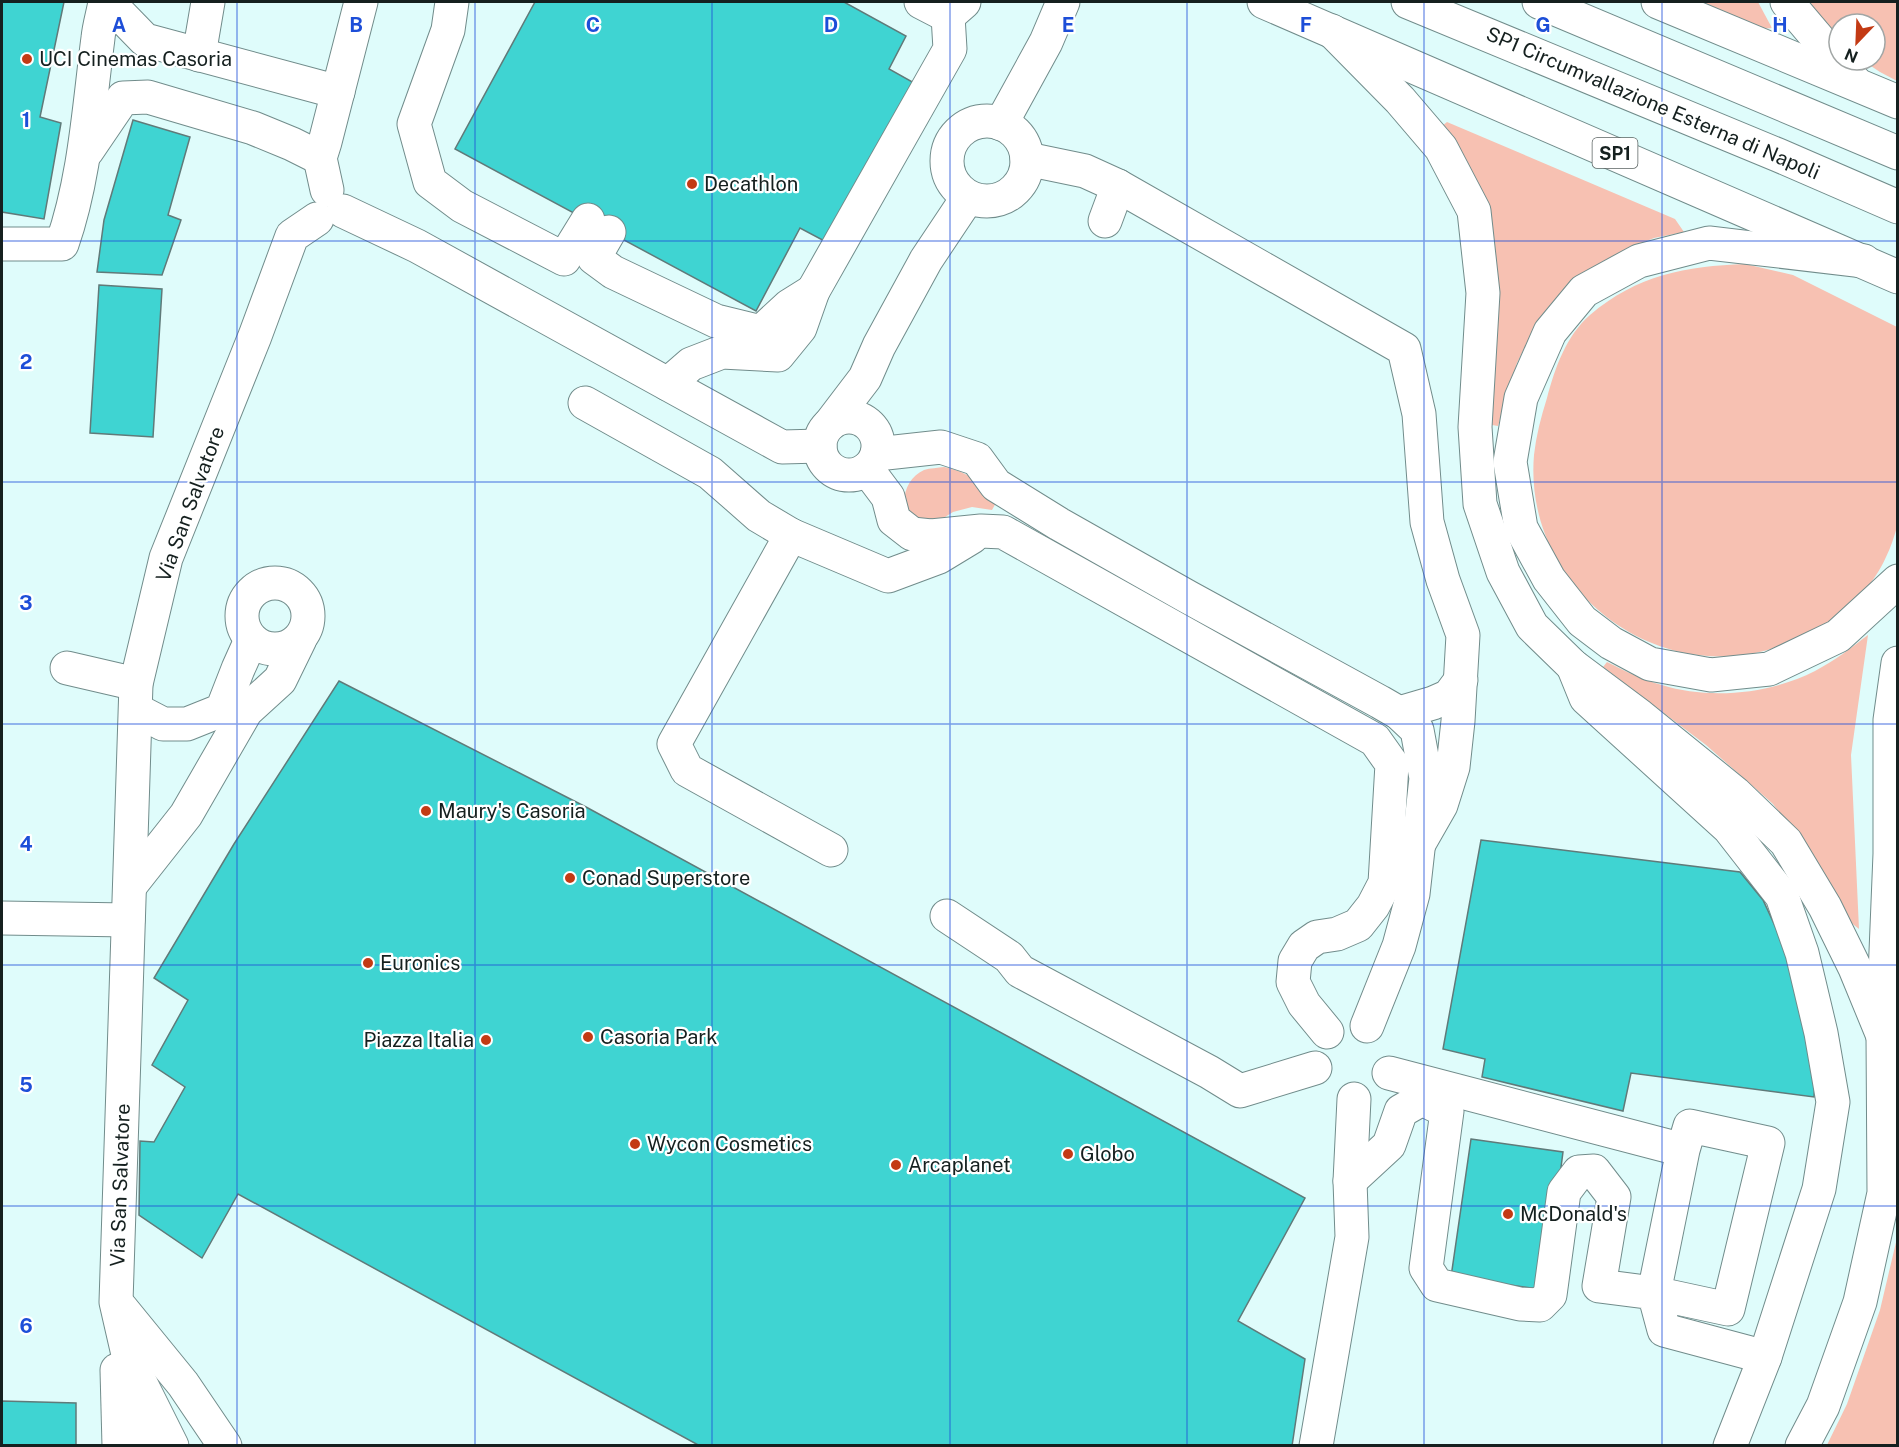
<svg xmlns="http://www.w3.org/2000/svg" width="1899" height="1447" viewBox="0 0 1899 1447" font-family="'Public Sans',sans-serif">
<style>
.green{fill:#f7c1b2}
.building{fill:#3fd4d2;stroke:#607a79;stroke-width:1.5}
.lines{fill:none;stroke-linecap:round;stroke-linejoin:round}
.minor-casing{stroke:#718c8b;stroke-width:35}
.major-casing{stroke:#718c8b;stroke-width:35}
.highway-casing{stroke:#718c8b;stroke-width:35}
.minor{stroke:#fff;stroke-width:33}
.major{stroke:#fff;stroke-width:33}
.highway{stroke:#fff;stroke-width:33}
.grid{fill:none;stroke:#1d4ed8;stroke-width:1.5;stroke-opacity:0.55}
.poi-dot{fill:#c33a14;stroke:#fff;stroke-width:2}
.labels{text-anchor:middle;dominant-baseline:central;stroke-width:4.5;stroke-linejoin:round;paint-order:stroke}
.shield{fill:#fff;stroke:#5b6362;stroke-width:1.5}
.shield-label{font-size:18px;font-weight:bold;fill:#15201f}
.poi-label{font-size:20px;fill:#15201f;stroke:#fff;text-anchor:start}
.street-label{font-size:20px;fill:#15201f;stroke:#fff}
.grid-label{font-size:20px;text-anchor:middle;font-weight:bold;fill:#1d4ed8;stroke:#fff;stroke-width:4.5;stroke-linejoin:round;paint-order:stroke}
</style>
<rect width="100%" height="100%" fill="#dffcfb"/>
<!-- green -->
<g class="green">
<path d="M 1700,2 L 1758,2 L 1772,28 L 1761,29 Z"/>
<path d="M 1806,2 L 1897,2 L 1897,81 L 1880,72 L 1862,60 L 1875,60 L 1875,24 L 1839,24 L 1839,42 Z"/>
<path d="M 1447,122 L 1675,219 L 1684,232 L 1654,238 L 1625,250 L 1598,265 L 1532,333 L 1517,363 L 1498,426 L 1492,425 L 1497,322 L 1442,126 Z"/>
<path d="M 1745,264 L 1793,275 L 1897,327 L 1897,527 C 1894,537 1891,547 1886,557 C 1875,582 1851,610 1827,623 C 1815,630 1803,636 1790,641 C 1757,658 1716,660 1680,652 C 1591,631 1526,548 1534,455 C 1536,436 1541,417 1547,398 C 1555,368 1566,336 1590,315 C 1637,275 1686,266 1745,264 Z"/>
<path d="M 944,467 C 969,472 980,483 998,499 L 992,510 L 972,507 L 953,512 L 942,519 L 919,520 L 905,508 C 902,493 909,477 924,470 C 930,468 938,468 944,467 Z"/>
<path d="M 1868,635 L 1851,755 L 1859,929 L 1849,921 L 1822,869 L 1773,804 L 1706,745 L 1603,667 L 1607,662 C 1625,671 1643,680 1662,685 C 1710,700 1770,694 1815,671 C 1834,661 1851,648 1868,635 Z"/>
<path d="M 1897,1238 L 1897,1445 L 1827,1445 L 1847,1404 L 1880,1310 Z"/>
</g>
<!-- building -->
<g class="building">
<path d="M 2,2 L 64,2 L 40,117 L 61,123 L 44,219 L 2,212 Z"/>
<path d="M 535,2 L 844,2 L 906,36 L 889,69 L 916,84 L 830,244 L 800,228 L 756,311 L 455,149 Z"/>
<path d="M 133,120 L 190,137 L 168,215 L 181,220 L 162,275 L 97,272 L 104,220 Z"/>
<path d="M 99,285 L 162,289 L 153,437 L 90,433 Z"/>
<path d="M 339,681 L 586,807 L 1305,1198 L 1238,1321 L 1305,1359 L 1292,1446 L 700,1446 L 238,1194 L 202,1258 L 139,1215 L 140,1141 L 154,1142 L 185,1087 L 152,1065 L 188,1000 L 154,978 L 234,844 Z"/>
<path d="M 1481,840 L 1740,872 L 1763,900 L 1782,941 L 1816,1068 L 1814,1097 L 1631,1073 L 1623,1111 L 1482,1077 L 1485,1059 L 1443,1049 Z"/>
<path d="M 1471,1139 L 1563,1152 L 1545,1290 L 1451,1277 Z"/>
<path d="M 2,1401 L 76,1403 L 76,1446 L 2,1446 Z"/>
</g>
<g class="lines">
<!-- minor casing -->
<g class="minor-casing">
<g id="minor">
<path d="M 108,2 L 145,40 L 338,92"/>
<path d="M 452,2 L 448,30 L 414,124 L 430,182 L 462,206 L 564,259 L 588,220"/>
<path d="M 921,2 L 948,16 L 964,2"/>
<path d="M 199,55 L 208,2"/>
<circle cx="987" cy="161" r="40"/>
<path d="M 87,151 L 123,98 L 148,97 L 253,128 L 292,144 L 320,158"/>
<path d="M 1027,159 L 1085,171 L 1118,186 L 1404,349 L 1419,414 L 1427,522 L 1443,580 L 1463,635 L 1458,721 L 1453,767 L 1441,805 L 1417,847"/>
<path d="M 327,190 L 320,158 L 325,142 L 361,2"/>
<path d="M 343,211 L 417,246 L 782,447 L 820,446"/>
<path d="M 1105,221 L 1118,186"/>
<path d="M 609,232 L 594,258 L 613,272 L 716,321 L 761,332 L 789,306 L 813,291"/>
<path d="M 2,244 L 62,244 C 85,178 89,107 98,38 C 99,26 103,14 105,2"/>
<path d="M 668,384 L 691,364 L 722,352 L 778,355 L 800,328 L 813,291 L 950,49 L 948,16"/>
<path d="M 585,403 L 710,473 L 759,516 L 791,535"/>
<circle cx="849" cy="446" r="29"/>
<path d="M 830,424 L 865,378 L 879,346 L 926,260 L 968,197"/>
<path d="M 877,454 L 941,447 L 977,459 L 996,485 L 1059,524 L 1188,597 L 1380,702 L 1399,713 L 1417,730 L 1426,778 L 1413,894 L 1399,946 L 1367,1026"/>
<path d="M 867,469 L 888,497 L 894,520 L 912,534 L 931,536 L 981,531 L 1003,532 L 1375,740 L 1392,764 L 1385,883 L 1373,906 L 1358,925 L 1337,934 L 1317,937 L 1304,946 L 1295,961 L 1293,982 L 1304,1004 L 1327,1032"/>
<circle cx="275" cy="616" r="33"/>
<path d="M 1573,666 L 1586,698 L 1729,828 L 1782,896 L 1802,953 L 1821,1033 L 1833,1102 L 1819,1189 L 1765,1357 L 1730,1446"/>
<path d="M 67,668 L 136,684"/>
<path d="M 136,710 L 163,724 L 187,724 L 222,710 L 238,669 L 251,640"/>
<path d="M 1399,713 L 1433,703 L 1449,696 L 1461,680"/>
<path d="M 831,850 L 687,770 L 674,744 L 791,535 L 888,576 L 939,557 L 972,537"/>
<path d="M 130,886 L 186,815 L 246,711 L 280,680 L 300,639"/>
<path d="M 947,916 L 1009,957 L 1020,971 L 1209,1072 L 1240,1091 L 1315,1068"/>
<path d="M 2,918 L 128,920"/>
<path d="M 1389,1073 L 1683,1150 L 1690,1126 L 1768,1143 L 1728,1309 L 1654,1293 L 1683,1150"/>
<path d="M 1350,1181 L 1389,1145 L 1401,1111 L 1422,1099 L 1447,1111 L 1426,1268 L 1437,1285 L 1520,1304 L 1540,1305 L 1550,1295 L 1564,1192 L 1579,1172 L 1594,1171 L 1614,1197 L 1599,1286 L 1654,1293 L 1664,1330 L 1765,1357"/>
<path d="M 121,1308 L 183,1384 L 225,1446"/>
<path d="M 117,1370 L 119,1446"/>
<path d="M 149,1446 L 116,1302 L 136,684 L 166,558 L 255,336 L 292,236 L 317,219"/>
<path d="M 1316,1446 L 1352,1237 L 1350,1181 L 1354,1099"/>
</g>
</g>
<!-- major casing -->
<g class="major-casing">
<g id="major">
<path d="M 129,1360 L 172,1446"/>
<path d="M 1802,1446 L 1823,1406 L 1860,1302 L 1884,1193 L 1883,1036"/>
</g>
</g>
<!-- highway casing -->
<g class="highway-casing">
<g id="highway">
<path d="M 1264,2 L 1898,277"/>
<path d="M 1408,2 L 1778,155 L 1898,207"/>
<path d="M 1539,2 L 1898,153"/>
<path d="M 1658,2 L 1898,102"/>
<path d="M 1787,2 L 1854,81"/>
<path d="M 1332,31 L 1400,100 L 1441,148 L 1474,211 L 1483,293 L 1475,427 L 1480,504 L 1503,572 L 1532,626 L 1573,666 L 1640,716 L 1735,793 L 1786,842 L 1825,907 L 1855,968 L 1883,1036"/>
<path d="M 1001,124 L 1046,42 L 1063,2"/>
<path d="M 1864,261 L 1709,243 L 1639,261 L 1584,291 L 1550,332 L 1521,398 L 1510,462 L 1521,528 L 1549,579 L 1582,621 L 1611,643 L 1650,664 L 1711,675 L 1769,669 L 1838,636 L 1898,581"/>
<path d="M 1883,1025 L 1890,854 L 1890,720 L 1898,663"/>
</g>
</g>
<!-- minor -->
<use href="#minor" class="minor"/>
<!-- major -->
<use href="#major" class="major"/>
<!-- highway -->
<use href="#highway" class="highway"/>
</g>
<!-- grid -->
<path class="grid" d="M 237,2 L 237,1446M 475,2 L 475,1446M 712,2 L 712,1446M 950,2 L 950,1446M 1187,2 L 1187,1446M 1424,2 L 1424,1446M 1662,2 L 1662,1446M 2,241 L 1898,241M 2,482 L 1898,482M 2,724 L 1898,724M 2,965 L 1898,965M 2,1206 L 1898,1206"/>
<!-- markers -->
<g class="poi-dot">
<circle cx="27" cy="59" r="6"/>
<circle cx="692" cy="184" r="6"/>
<circle cx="426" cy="811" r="6"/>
<circle cx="570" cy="878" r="6"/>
<circle cx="368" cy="963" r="6"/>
<circle cx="588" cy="1037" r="6"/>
<circle cx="486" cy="1040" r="6"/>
<circle cx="635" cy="1144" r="6"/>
<circle cx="1068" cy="1154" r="6"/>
<circle cx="896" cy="1165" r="6"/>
<circle cx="1508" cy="1214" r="6"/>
</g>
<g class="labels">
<!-- shield labels -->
<rect class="shield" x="1592.5" y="138" width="45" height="30" rx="4.5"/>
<g class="shield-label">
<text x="1615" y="153">SP1</text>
</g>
<!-- poi labels -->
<g class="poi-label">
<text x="39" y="59">UCI Cinemas Casoria</text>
<text x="704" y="184">Decathlon</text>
<text x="438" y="811">Maury's Casoria</text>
<text x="582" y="878">Conad Superstore</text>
<text x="380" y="963">Euronics</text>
<text x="600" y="1037">Casoria Park</text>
<text x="474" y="1040" text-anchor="end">Piazza Italia</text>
<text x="647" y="1144">Wycon Cosmetics</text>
<text x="1080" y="1154">Globo</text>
<text x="908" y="1165">Arcaplanet</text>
<text x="1520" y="1214">McDonald's</text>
</g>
<!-- street labels -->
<g class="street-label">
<text transform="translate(1653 103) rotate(23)">SP1 Circumvallazione Esterna di Napoli</text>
<text transform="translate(190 504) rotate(-70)">Via San Salvatore</text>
<text transform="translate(120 1185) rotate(-88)">Via San Salvatore</text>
</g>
</g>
<g class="grid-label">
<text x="119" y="32">A</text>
<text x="356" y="32">B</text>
<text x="593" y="32">C</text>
<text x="831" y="32">D</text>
<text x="1068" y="32">E</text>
<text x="1306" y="32">F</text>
<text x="1543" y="32">G</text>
<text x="1780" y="32">H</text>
<text x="26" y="127">1</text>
<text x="26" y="369">2</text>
<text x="26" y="610">3</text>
<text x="26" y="851">4</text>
<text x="26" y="1092">5</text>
<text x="26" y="1333">6</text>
</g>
<!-- border -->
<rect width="1899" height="1447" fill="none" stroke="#15201f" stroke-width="6"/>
<!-- north arrow -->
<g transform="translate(1857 42) rotate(203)"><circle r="28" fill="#ffffff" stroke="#a1a6a5" stroke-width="1.5"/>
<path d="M0-4.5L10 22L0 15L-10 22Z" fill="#c33a14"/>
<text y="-9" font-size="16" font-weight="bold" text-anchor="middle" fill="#15201f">N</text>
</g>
</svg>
